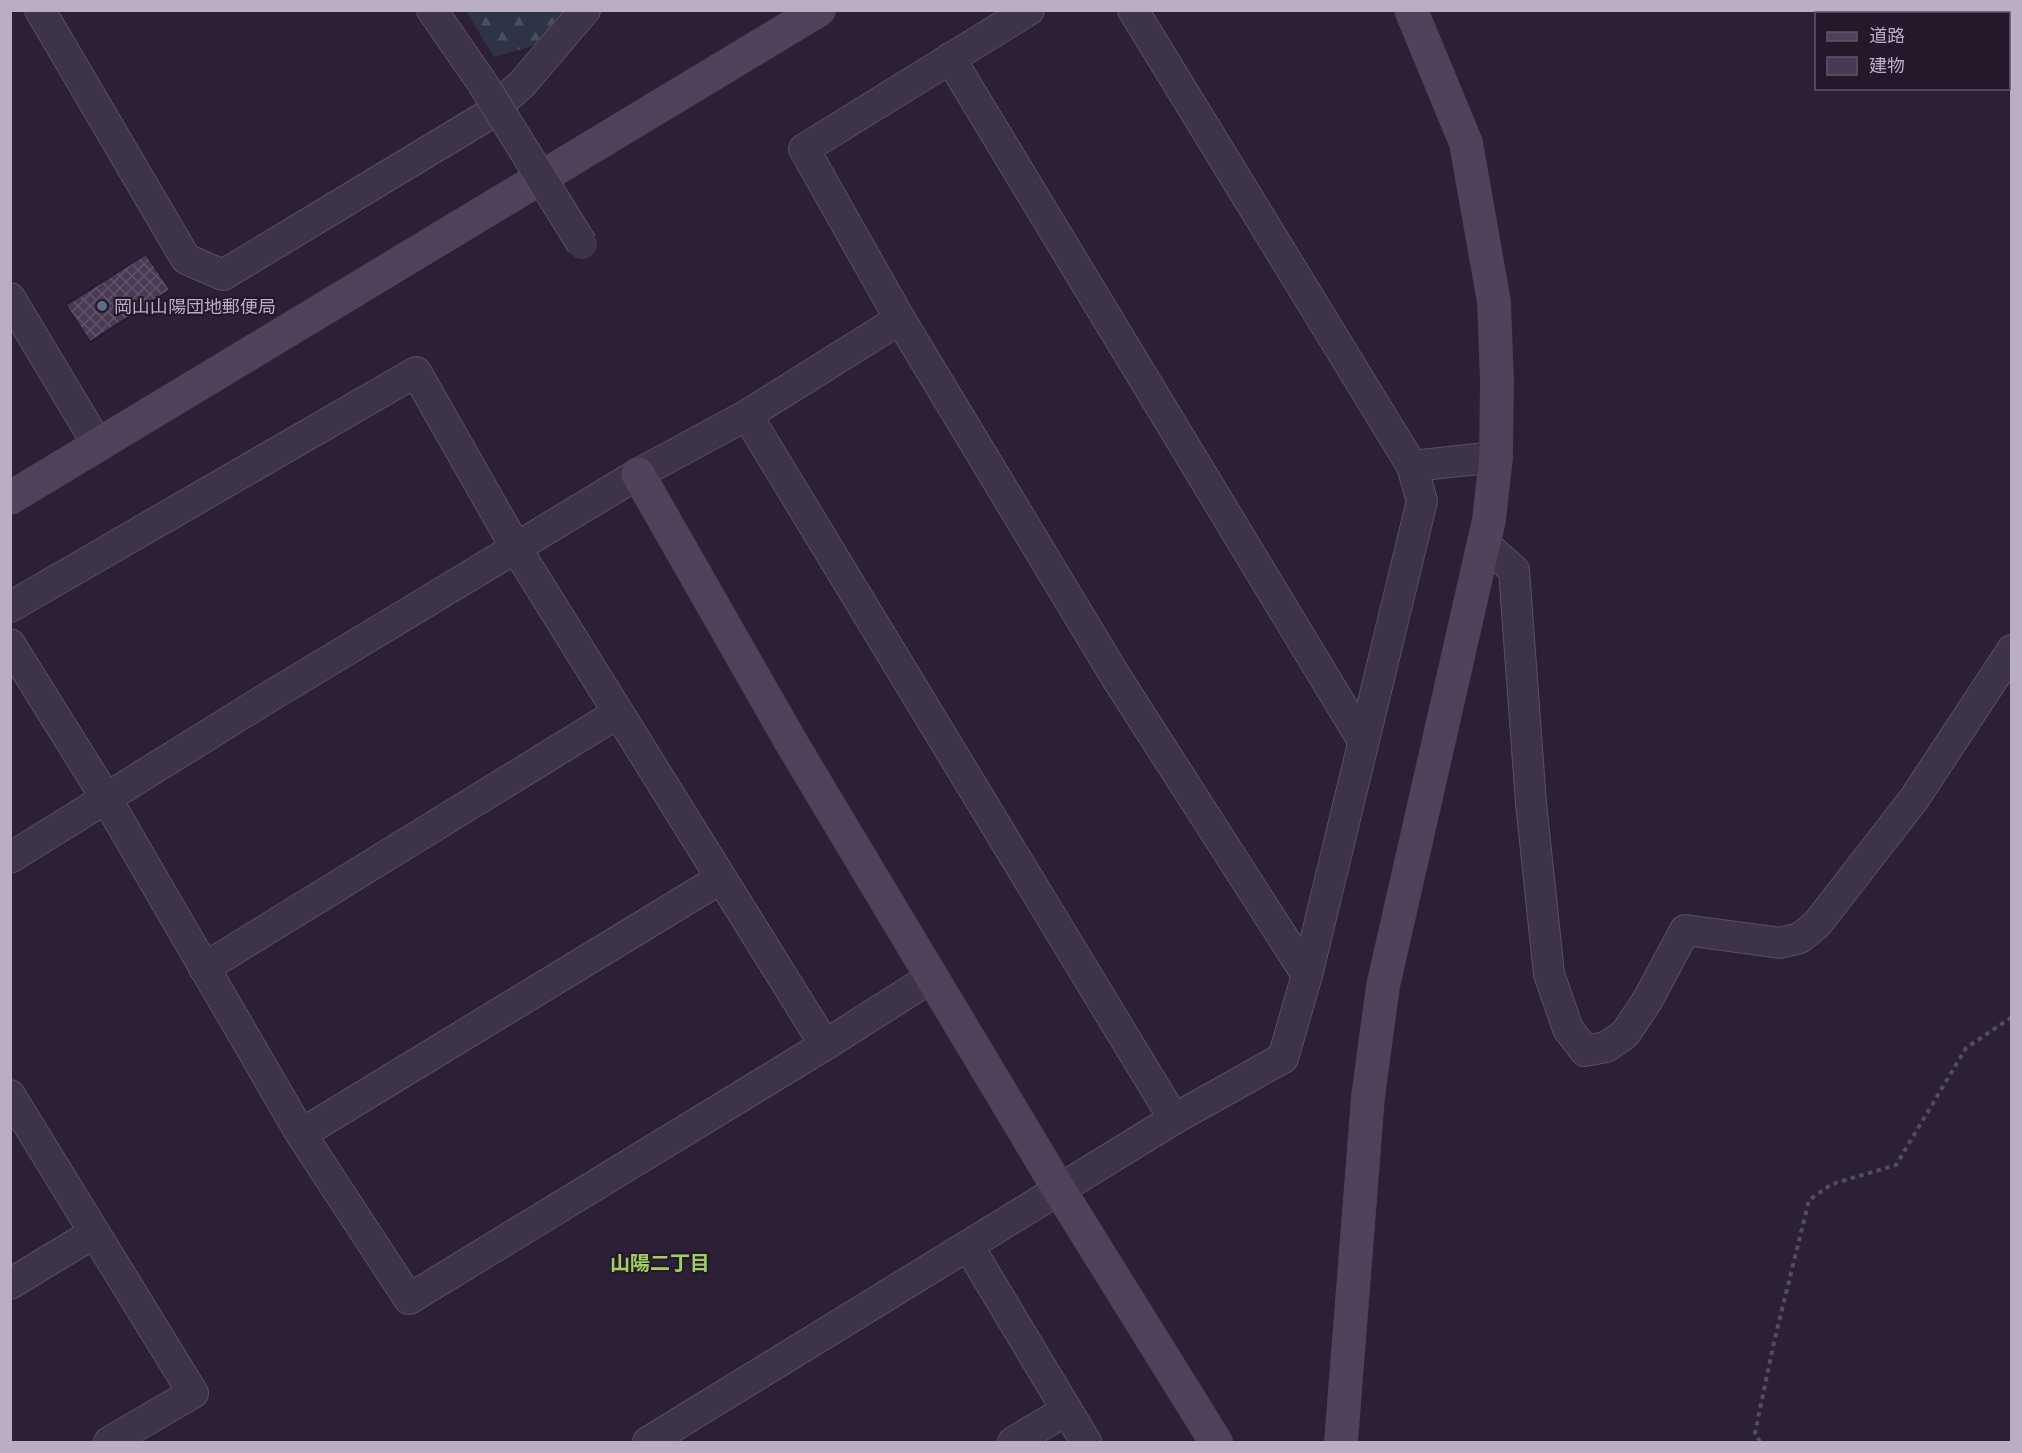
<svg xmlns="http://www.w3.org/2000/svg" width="2022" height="1453" viewBox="0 0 2022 1453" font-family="'DejaVu Sans','Noto Sans JP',sans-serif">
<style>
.forest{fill:url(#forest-firs)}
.building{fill:url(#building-cross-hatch);stroke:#251b2d;stroke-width:1.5}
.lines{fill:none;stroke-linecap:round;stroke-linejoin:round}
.street-casing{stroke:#594e62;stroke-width:32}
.secondary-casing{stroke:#473d51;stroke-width:34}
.path{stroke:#4f4d63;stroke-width:4;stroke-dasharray:4.5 4.5;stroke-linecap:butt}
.street{stroke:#3e3447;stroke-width:30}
.secondary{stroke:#50425a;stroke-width:33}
.street-bridge-casing{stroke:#594e62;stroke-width:32;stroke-linecap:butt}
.street-bridge{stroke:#3e3447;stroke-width:30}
.service-dot{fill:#5c6f8a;stroke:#23192b;stroke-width:2}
.labels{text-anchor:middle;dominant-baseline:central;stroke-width:4.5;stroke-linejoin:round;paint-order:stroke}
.poi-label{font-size:18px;fill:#baaec4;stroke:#23192b;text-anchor:start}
.neighbourhood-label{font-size:20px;font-weight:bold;fill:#a3d05c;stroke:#23192b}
</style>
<defs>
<pattern id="forest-firs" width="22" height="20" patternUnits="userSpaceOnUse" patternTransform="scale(1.5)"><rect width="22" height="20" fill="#2f3346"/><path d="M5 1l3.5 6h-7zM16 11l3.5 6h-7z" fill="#4b4e5f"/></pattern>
<pattern id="building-cross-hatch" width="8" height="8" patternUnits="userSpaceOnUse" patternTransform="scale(1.5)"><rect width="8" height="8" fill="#483954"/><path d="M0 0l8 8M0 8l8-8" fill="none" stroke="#60536b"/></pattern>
</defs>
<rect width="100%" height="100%" fill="#2c2036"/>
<!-- forest -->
<path class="forest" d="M 466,11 L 563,11 L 535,45 L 494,57 Z"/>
<!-- building -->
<path class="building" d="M 146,254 L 170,290 L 90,342 L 66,305 Z"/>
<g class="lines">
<!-- street casing -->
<g class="street-casing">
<g id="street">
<path d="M 40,10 L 186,259 L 223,275 L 483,118 L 522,84 L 585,10"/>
<path d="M 432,10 L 483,84"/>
<path d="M 1029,10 L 804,149 L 900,319 L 1116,677 L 1307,975"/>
<path d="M 950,58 L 1363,741"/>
<path d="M 10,298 L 98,445"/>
<path d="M 747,415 L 1174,1119"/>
<path d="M 1412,466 L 1496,457"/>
<path d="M 1483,543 L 1514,570 L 1531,803 L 1549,974 L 1568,1029 L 1585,1051 L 1606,1047 L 1625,1034 L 1647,1001 L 1685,930 L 1780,943 L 1800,938 L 1817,924 L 1914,799 L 2012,650"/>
<path d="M 10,607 L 416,372 L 516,548 L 825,1045"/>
<path d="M 10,644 L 106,798 L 301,1134 L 409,1299 L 825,1045 L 932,977"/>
<path d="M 10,858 L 264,700 L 638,474 L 747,415 L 900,319"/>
<path d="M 204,968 L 618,713"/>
<path d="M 10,1095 L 193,1393 L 109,1442"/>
<path d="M 301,1134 L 720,879"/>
<path d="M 969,1247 L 1086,1442"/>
<path d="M 10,1284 L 94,1233"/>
<path d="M 648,1442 L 1174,1119 L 1283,1058 L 1307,975 L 1422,501 L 1412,466 L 1133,10"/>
<path d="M 1013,1442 L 1067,1410"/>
</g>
</g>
<!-- secondary casing -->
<g class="secondary-casing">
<g id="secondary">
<path d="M 638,474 L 791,742 L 1060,1191 L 1216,1442"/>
<path d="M 10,498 L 819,10"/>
<path d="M 1341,1442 L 1368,1097 L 1383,986 L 1489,520 L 1496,457 L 1497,381 L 1494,302 L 1466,143 L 1411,10"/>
</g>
</g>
<!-- path -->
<path class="path" d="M 1760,1442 L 1755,1433 L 1774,1342 L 1809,1200 L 1832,1184 L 1896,1165 L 1966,1048 L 2012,1017"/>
<!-- street -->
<use href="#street" class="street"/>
<!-- secondary -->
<use href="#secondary" class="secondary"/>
<!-- street-bridge casing -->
<g class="street-bridge-casing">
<path id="street-bridge" d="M 483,84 L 582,244"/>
</g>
<!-- street-bridge -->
<use href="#street-bridge" class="street-bridge"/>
</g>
<!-- markers -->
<circle class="service-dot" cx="102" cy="306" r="6"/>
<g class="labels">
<!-- poi labels -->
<g class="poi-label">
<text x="114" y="306">岡山山陽団地郵便局</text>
</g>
<!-- neighbourhood labels -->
<g class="neighbourhood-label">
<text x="660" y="1263">山陽二丁目</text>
</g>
</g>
<!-- border -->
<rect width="2022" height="1453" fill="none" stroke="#baaec4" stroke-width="24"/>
<!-- legend -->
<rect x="1815" y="12" width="195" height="78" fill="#23192b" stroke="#5f5568" stroke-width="1.5"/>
<rect x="1827" y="32" width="30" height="9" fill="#50425a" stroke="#5f5568" stroke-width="1.5"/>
<text x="1869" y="42" font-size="18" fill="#baaec4">道路</text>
<rect x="1827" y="57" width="30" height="18" fill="#483954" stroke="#5f5568" stroke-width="1.5"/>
<text x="1869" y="72" font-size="18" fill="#baaec4">建物</text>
</svg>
